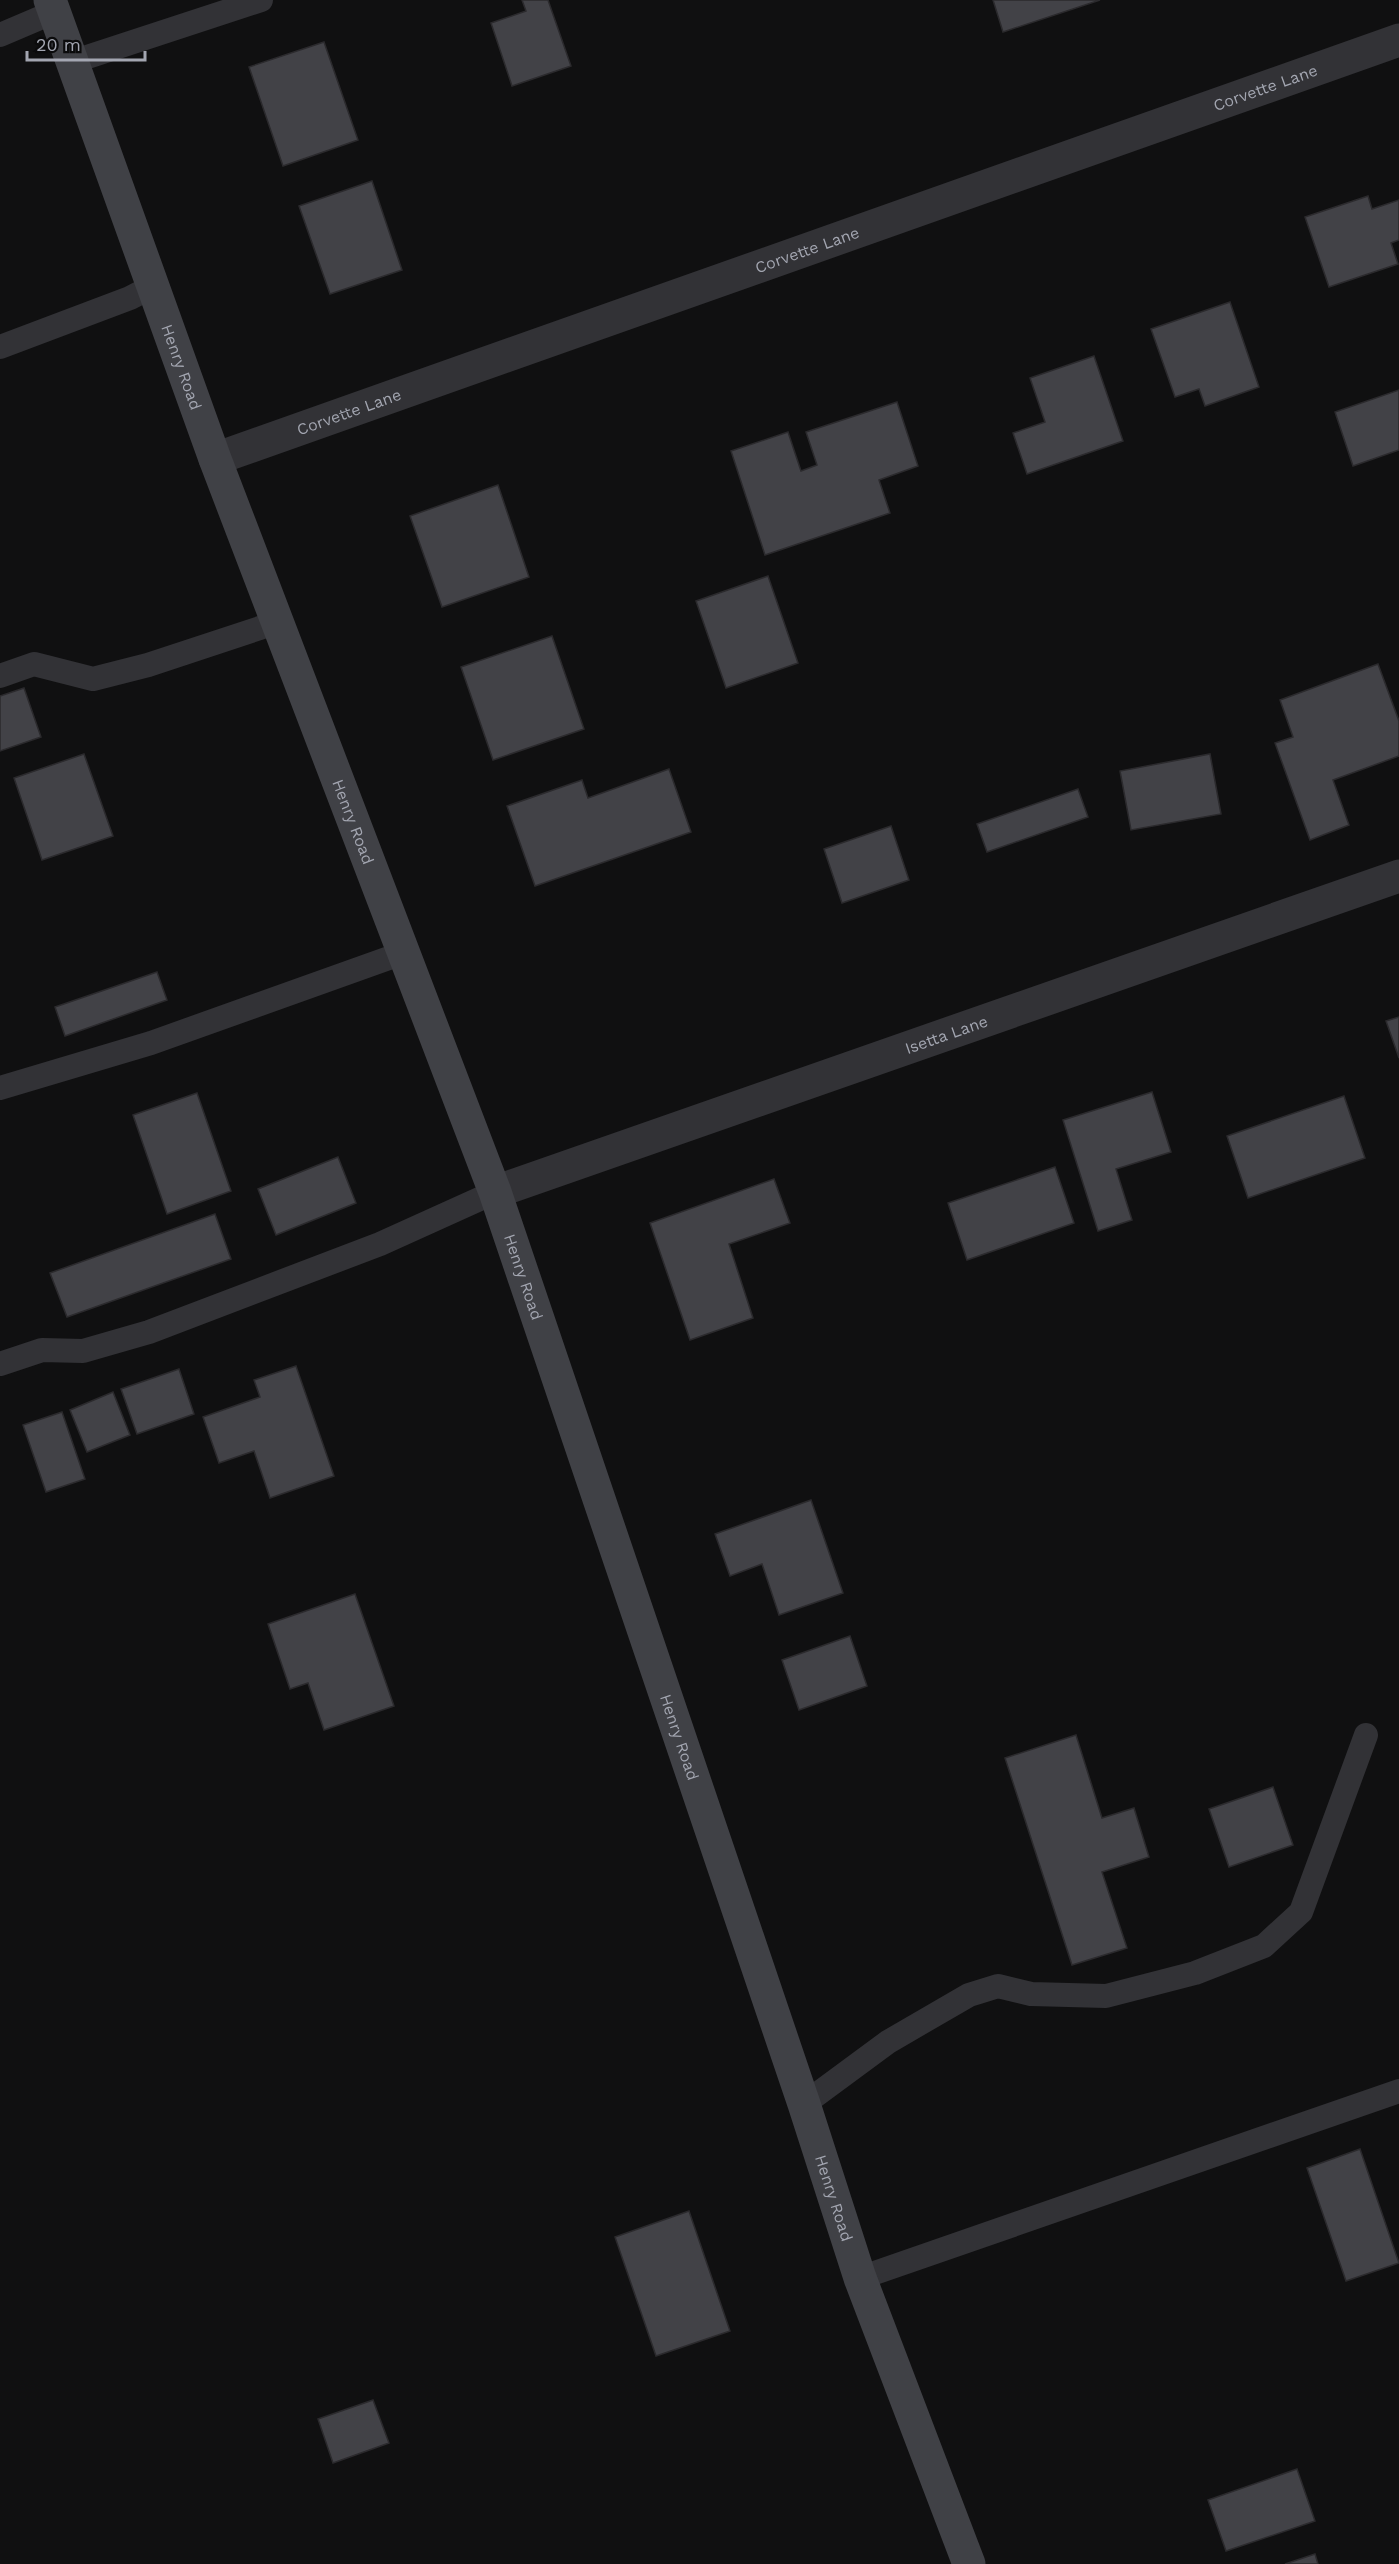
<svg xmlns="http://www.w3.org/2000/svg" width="1399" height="2564" viewBox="0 0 1399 2564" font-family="'Work Sans',sans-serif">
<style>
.building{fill:#424247;stroke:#2b2a2d;stroke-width:1.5}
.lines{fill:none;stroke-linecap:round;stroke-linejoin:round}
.lane{stroke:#323236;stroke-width:24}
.street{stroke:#323236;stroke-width:33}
.secondary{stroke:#404146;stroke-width:33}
.labels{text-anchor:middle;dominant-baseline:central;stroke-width:4.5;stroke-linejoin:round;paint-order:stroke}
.street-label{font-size:16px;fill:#a3a6b1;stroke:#0b0b0c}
</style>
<rect width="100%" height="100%" fill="#101011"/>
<!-- building -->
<g class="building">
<path d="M 522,0 L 548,0 L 571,66 L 512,86 L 491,23 L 526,11 Z"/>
<path d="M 993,0 L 1100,0 L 1003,32 Z"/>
<path d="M 324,42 L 358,140 L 283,166 L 249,67 Z"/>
<path d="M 372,181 L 402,270 L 330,294 L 299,206 Z"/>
<path d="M 1368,196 L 1372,209 L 1399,200 L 1399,240 L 1391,243 L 1398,264 L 1329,287 L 1305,217 Z"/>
<path d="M 1230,302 L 1259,387 L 1205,406 L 1199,389 L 1175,397 L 1151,329 Z"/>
<path d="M 1094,356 L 1123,441 L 1027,474 L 1013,433 L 1045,422 L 1030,378 Z"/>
<path d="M 1399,390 L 1399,450 L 1353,466 L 1335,412 Z"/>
<path d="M 897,402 L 918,466 L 879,480 L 890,513 L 765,555 L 731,451 L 788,432 L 801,471 L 817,465 L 806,432 Z"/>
<path d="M 498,485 L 529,577 L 442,607 L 410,516 Z"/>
<path d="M 768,576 L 798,663 L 726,688 L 696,601 Z"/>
<path d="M 552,636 L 584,729 L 493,760 L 461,667 Z"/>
<path d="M 1378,664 L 1399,721 L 1399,756 L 1333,780 L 1349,825 L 1310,840 L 1275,743 L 1293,737 L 1280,700 Z"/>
<path d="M 24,688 L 41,737 L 0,751 L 0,696 Z"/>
<path d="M 84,754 L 113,836 L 42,860 L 14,778 Z"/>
<path d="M 1210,754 L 1221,814 L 1131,830 L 1120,771 Z"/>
<path d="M 669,769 L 691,832 L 535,886 L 507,806 L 582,780 L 588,798 Z"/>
<path d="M 1078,789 L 1088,817 L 987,852 L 977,824 Z"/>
<path d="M 891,826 L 909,880 L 842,903 L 824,849 Z"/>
<path d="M 157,972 L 167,1000 L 65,1036 L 55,1007 Z"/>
<path d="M 1399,1017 L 1399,1058 L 1386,1021 Z"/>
<path d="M 1152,1092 L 1171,1152 L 1116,1169 L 1132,1220 L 1098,1231 L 1063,1120 Z"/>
<path d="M 197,1093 L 231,1191 L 167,1214 L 133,1115 Z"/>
<path d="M 1344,1096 L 1365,1158 L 1248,1198 L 1227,1136 Z"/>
<path d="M 338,1157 L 356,1203 L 276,1235 L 258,1189 Z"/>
<path d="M 1055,1167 L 1074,1223 L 967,1260 L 948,1203 Z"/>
<path d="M 774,1179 L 790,1223 L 729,1244 L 753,1318 L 690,1340 L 650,1223 Z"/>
<path d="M 215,1214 L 231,1259 L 67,1317 L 50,1273 Z"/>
<path d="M 296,1366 L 334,1476 L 270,1498 L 254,1451 L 219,1463 L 203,1417 L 260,1397 L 254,1380 Z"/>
<path d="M 179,1369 L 194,1414 L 137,1434 L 121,1389 Z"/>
<path d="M 113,1392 L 130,1435 L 87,1452 L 70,1410 Z"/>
<path d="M 62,1412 L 85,1479 L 46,1492 L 23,1425 Z"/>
<path d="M 811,1500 L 843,1593 L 779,1615 L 762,1564 L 730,1576 L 715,1534 Z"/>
<path d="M 355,1594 L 394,1706 L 324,1730 L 308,1683 L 290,1689 L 268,1624 Z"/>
<path d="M 850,1636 L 867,1686 L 799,1710 L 782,1660 Z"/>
<path d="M 1076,1735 L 1102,1818 L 1134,1808 L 1149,1857 L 1102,1872 L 1127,1948 L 1072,1965 L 1005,1758 Z"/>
<path d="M 1273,1787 L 1293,1845 L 1229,1867 L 1209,1809 Z"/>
<path d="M 1360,2149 L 1399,2263 L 1346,2281 L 1307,2168 Z"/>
<path d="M 689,2211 L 730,2331 L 656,2356 L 615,2237 Z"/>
<path d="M 373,2400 L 389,2443 L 333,2463 L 318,2419 Z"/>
<path d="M 1297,2469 L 1315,2521 L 1226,2551 L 1208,2500 Z"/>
<path d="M 1315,2554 L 1318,2564 L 1285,2564 Z"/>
</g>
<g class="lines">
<!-- lane -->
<g class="lane">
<path d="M 0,35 L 54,12"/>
<path d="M 72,62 L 261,0"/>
<path d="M 0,347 L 130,298 L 153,286"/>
<path d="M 0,676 L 34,664 L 93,679 L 148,665 L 278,622"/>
<path d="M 0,1088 L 151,1043 L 403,953"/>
<path d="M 0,1364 L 42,1350 L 83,1351 L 149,1332 L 380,1244 L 495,1192"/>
<path d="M 804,2104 L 888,2042 L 969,1995 L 998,1986 L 1031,1994 L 1106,1996 L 1195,1973 L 1264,1946 L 1301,1912 L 1366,1735"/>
<path d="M 860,2278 L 1399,2091"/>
</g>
<!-- street -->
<g class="street">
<path id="s1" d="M 215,459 L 1399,40"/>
<path id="s2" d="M 495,1192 L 1399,876"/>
</g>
<!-- secondary -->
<path class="secondary" id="s3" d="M 50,0 L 215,459 L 495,1192 L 804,2104 L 860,2278 L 969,2564"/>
</g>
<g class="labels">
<!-- street labels -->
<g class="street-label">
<text stroke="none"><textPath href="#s1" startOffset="1114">Corvette Lane</textPath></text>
<text stroke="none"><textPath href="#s1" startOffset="628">Corvette Lane</textPath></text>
<text stroke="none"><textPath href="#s3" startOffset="390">Henry Road</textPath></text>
<text stroke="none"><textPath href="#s1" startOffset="142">Corvette Lane</textPath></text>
<text stroke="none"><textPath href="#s3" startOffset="876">Henry Road</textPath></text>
<text stroke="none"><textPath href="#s2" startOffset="478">Isetta Lane</textPath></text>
<text stroke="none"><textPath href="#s3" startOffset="1362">Henry Road</textPath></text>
<text stroke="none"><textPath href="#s3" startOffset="1848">Henry Road</textPath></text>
<text stroke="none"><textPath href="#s3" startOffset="2334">Henry Road</textPath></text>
</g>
</g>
<!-- scale -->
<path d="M27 51v9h118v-9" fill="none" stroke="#a3a6b1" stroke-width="3"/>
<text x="36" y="51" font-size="18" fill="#a3a6b1" stroke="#0b0b0c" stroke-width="4.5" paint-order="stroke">20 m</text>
</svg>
